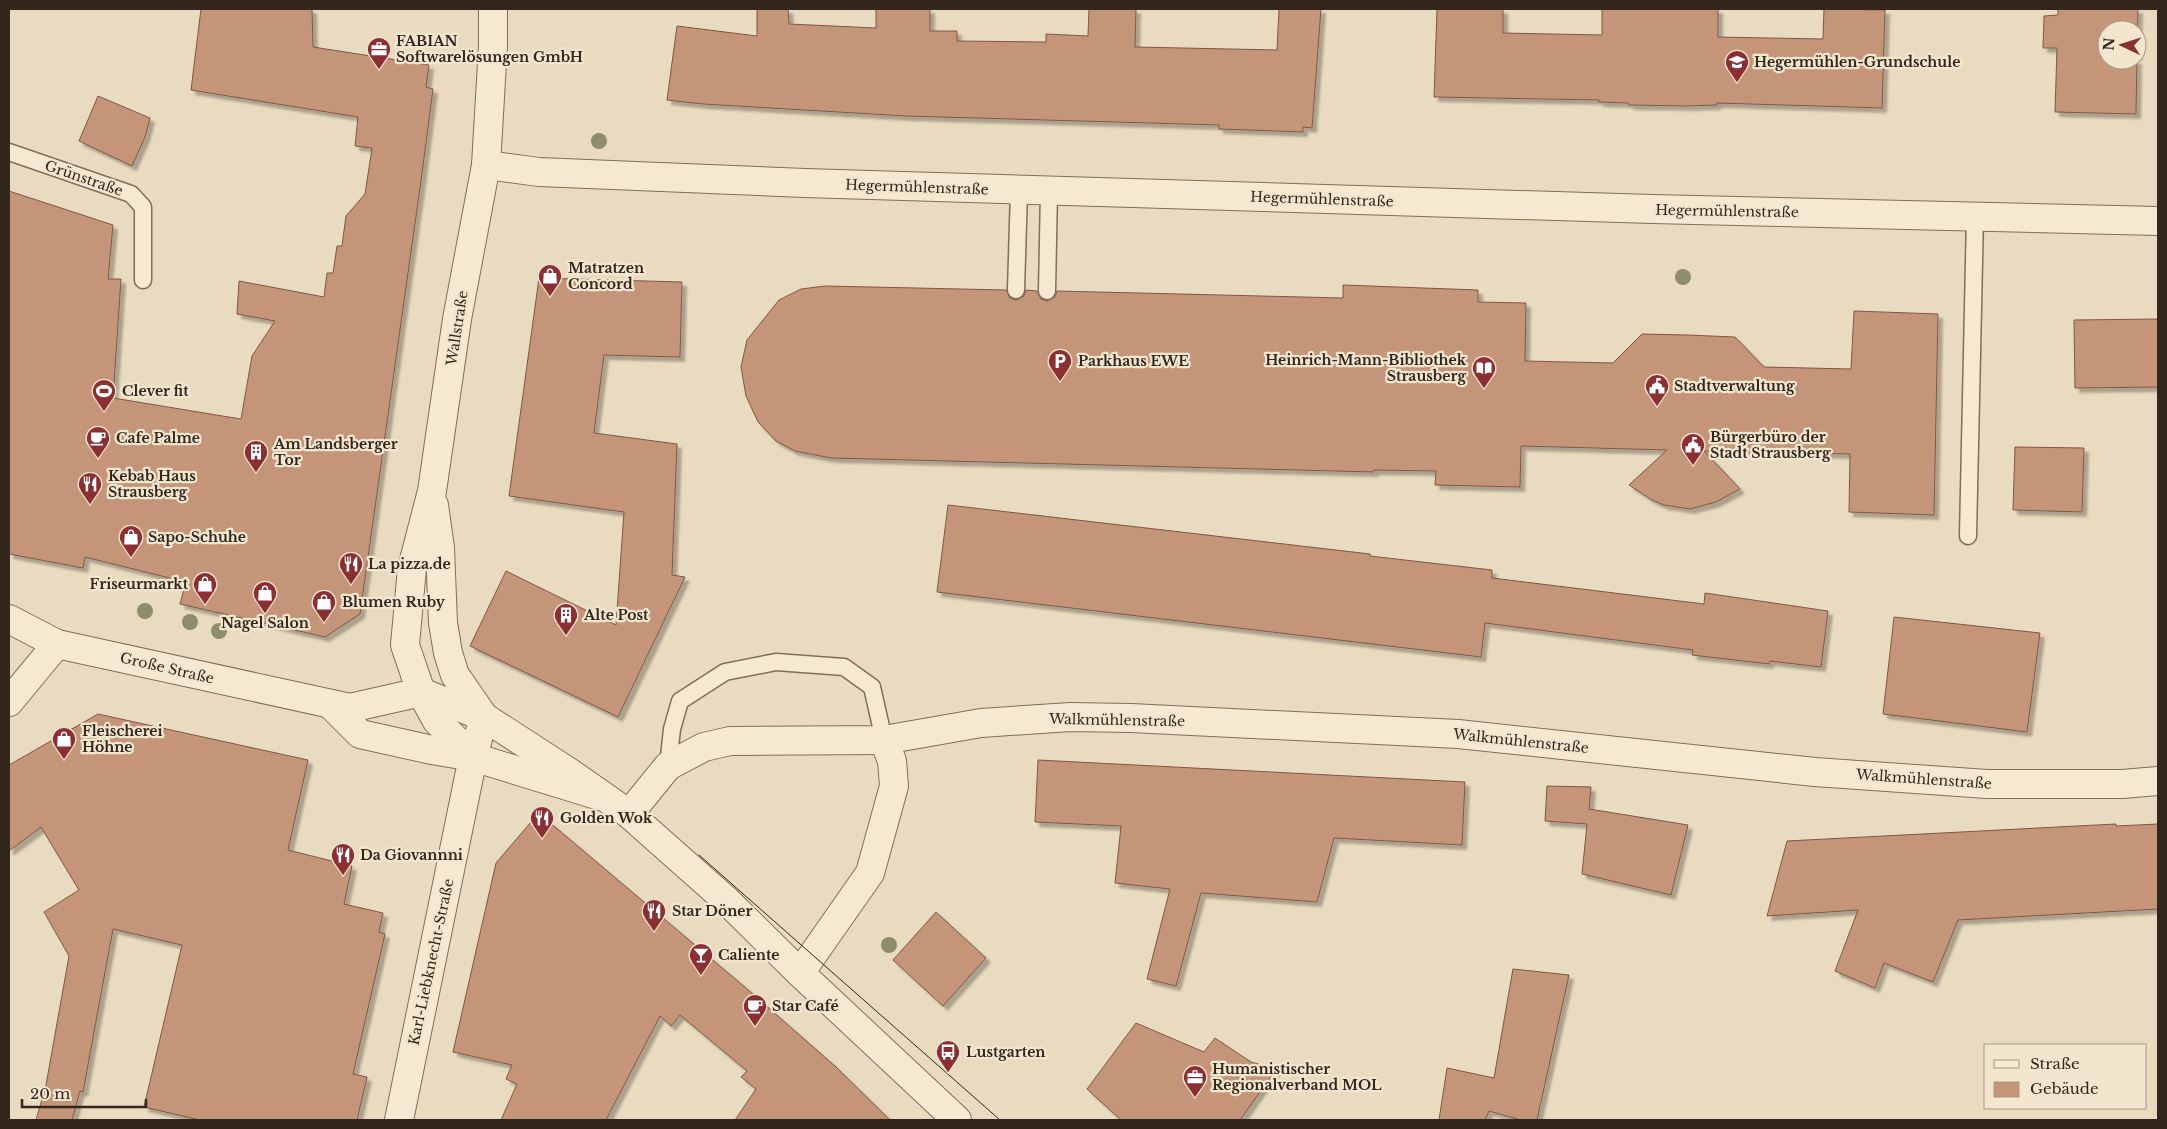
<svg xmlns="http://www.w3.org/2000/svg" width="2167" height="1129" viewBox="0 0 2167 1129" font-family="'Libre Baskerville',serif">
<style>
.building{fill:#c59579;stroke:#7e5742;filter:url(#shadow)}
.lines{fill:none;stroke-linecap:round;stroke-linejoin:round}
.service-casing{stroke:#816d5a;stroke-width:19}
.minor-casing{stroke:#816d5a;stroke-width:30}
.tertiary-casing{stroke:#816d5a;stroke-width:30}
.service{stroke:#f5e9d2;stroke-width:16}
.minor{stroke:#f5e9d2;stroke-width:28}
.tertiary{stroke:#f5e9d2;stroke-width:28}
.tram{stroke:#32261d;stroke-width:1}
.tree{fill:#8e8d6b}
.labels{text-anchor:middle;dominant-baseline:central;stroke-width:4.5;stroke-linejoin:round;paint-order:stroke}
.poi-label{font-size:14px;font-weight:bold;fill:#32261d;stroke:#f2e6cf;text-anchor:start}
.street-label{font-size:14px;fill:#32261d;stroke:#f2e6cf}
</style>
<defs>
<filter id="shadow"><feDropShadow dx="4.5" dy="4.5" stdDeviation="1" flood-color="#0004"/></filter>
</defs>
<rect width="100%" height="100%" fill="#e9dbc0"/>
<!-- building -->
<g class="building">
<path d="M 201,9 L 312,9 L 313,47 L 429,65 L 426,87 L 433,89 L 421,181 L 360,614 L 325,637 L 180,604 L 186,582 L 85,557 L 83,568 L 9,554 L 9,191 L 113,225 L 108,279 L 121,279 L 113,398 L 241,419 L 252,356 L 275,321 L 237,314 L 239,281 L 324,297 L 327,273 L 333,273 L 337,246 L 342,246 L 346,216 L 365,194 L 372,148 L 355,146 L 358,117 L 191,90 Z"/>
<path d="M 757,9 L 788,9 L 789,24 L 876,28 L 876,9 L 930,9 L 930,31 L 957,31 L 957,41 L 1046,42 L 1046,34 L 1088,36 L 1089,9 L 1136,9 L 1135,47 L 1277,50 L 1279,9 L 1321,9 L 1312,128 L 1303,127 L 1303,132 L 1219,129 L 1219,125 L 906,116 L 703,104 L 667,100 L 677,26 L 757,36 Z"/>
<path d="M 1437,9 L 1503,9 L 1503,33 L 1602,35 L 1602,9 L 1718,9 L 1718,37 L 1823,39 L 1824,9 L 1885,10 L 1882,108 L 1717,103 L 1717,105 L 1688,106 L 1629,105 L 1628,103 L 1599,102 L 1599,100 L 1434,97 Z"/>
<path d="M 2058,9 L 2138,9 L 2137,56 L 2137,30 L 2107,30 L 2107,60 L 2137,60 L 2136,114 L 2055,112 L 2057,48 L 2043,48 L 2044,16 L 2058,15 Z"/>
<path d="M 98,96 L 150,118 L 145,137 L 132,166 L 79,141 Z"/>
<path d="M 539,278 L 682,282 L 680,357 L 604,355 L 594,433 L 677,444 L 672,575 L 685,577 L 618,717 L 470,646 L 506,571 L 616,625 L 624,512 L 509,496 Z"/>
<path d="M 1343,285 L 1478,290 L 1478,302 L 1526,303 L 1525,361 L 1613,363 L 1642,334 L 1687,335 L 1735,337 L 1764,367 L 1851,369 L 1854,311 L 1938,314 L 1934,515 L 1849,512 L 1850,454 L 1704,451 L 1740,489 L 1716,502 L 1690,509 L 1664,505 L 1652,500 L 1629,485 L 1667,450 L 1521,446 L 1520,487 L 1435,485 L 1436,471 L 1374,470 L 1374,472 L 831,458 L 795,451 L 776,441 L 758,422 L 746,396 L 741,367 L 747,340 L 779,300 L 801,289 L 825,286 L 1006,290 L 1010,298 L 1016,300 L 1024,296 L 1026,290 L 1037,291 L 1041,299 L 1047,301 L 1055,297 L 1057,291 L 1343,298 Z"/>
<path d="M 2158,319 L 2158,387 L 2075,388 L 2074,320 Z"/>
<path d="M 2015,447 L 2084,448 L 2082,512 L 2013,510 Z"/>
<path d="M 948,505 L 1370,554 L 1370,556 L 1492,570 L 1492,578 L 1704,604 L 1705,593 L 1828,611 L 1821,667 L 1770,661 L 1769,664 L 1692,655 L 1693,650 L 1485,623 L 1481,657 L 937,592 Z"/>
<path d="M 1894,617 L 2040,633 L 2027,732 L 1883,714 Z"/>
<path d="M 98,714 L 308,760 L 288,850 L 352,866 L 344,904 L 383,913 L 379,932 L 385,934 L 353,1074 L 367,1077 L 357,1120 L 200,1120 L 144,1107 L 182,945 L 113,929 L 83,1092 L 80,1091 L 72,1120 L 36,1120 L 46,1085 L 69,956 L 44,912 L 79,890 L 41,827 L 9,851 L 9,765 Z"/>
<path d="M 1038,760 L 1465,782 L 1462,845 L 1334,838 L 1317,902 L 1201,893 L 1176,986 L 1147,979 L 1170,889 L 1115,883 L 1121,826 L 1035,822 Z"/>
<path d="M 1547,786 L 1591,787 L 1589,809 L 1688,825 L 1671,895 L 1582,874 L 1587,824 L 1545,821 Z"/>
<path d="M 540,820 L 548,821 L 746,988 L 836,1067 L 890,1120 L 735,1120 L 756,1089 L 741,1077 L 747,1071 L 680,1015 L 671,1026 L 660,1016 L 606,1120 L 501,1120 L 517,1084 L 506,1079 L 512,1065 L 453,1052 L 496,863 L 531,822 Z"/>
<path d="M 2116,824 L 2116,826 L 2158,824 L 2158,909 L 1958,920 L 1933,982 L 1884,963 L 1875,988 L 1835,971 L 1858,910 L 1767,916 L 1787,841 Z"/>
<path d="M 936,912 L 986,958 L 943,1006 L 893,960 Z"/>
<path d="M 1513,969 L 1569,975 L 1537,1120 L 1521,1120 L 1489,1111 L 1485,1120 L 1439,1120 L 1447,1068 L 1494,1078 Z"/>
<path d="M 1136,1023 L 1204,1052 L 1215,1038 L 1251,1062 L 1276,1069 L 1240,1120 L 1121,1120 L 1087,1089 Z"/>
</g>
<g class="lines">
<!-- service casing -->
<g class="service-casing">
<g id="service">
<path d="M 9,152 L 131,194 L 143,207 L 143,280"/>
<path d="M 1016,290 L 1019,190"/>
<path d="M 1047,291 L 1049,191"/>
<path d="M 1968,536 L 1975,216"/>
<path d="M 668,766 L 672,729 L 680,701 L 725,672 L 776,662 L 844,667 L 872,687 L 884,740"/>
</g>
</g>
<!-- minor casing -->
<g class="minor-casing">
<g id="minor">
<path d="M 486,165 L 539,172 L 805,183 L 1652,209 L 2158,221"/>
<path d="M 9,619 L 57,644 L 350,708 L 421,692"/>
<path d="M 9,702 L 57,644"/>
<path d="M 330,704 L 360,734 L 432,750 L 473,757"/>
<path d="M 629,814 L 668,766 L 704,747 L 730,741 L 884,740 L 981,723 L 1070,717 L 1131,718 L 1458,734 L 1815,772 L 1987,784 L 2122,784 L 2158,781"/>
<path d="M 800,973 L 870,873 L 894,786 L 892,761 L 884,740"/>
<path d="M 399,1120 L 473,757 L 484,717"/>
</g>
</g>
<!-- tertiary casing -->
<g class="tertiary-casing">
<g id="tertiary">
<path d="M 493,9 L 493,46 L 486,165 L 457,319 L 432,491 L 412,568 L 405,645 L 421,692 L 437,721 L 473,757 L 600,796"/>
<path d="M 434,505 L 440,548 L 443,623 L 448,653 L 455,675 L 484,717"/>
<path d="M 421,692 L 484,717 L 569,772 L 629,814 L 726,900 L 800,973 L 957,1120"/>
</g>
</g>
<!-- service -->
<use href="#service" class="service"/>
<!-- minor -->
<use href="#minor" class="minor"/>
<!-- tertiary -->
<use href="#tertiary" class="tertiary"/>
<!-- tram -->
<path class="tram" d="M 699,855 L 1000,1120"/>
</g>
<!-- trees -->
<g class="tree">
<circle cx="599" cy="141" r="8"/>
<circle cx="1683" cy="277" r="8"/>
<circle cx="145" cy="611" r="8"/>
<circle cx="190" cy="622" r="8"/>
<circle cx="219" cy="631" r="8"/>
<circle cx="889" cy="945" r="8"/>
</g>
<!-- icons -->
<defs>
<g id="office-pin" transform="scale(1.25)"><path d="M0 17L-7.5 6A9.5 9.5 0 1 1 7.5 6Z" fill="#8b2f33" stroke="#f2e6cf"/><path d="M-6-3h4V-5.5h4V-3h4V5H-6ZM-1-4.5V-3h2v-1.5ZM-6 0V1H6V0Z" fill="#fff"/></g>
<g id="school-pin" transform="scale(1.25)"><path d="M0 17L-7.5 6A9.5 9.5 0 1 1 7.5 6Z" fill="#8b2f33" stroke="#f2e6cf"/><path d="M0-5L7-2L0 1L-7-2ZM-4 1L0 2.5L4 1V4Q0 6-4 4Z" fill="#fff"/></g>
<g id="shop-pin" transform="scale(1.25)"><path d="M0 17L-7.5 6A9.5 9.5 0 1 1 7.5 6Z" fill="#8b2f33" stroke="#f2e6cf"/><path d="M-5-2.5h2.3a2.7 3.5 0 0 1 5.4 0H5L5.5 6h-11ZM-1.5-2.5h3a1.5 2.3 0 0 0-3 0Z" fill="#fff"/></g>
<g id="parking-pin" transform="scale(1.25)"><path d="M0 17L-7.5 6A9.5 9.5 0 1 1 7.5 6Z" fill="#8b2f33" stroke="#f2e6cf"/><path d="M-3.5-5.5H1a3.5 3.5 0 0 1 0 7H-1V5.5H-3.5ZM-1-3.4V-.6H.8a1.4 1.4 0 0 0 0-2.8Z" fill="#fff"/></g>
<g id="library-pin" transform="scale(1.25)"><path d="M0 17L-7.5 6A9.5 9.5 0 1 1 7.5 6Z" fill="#8b2f33" stroke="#f2e6cf"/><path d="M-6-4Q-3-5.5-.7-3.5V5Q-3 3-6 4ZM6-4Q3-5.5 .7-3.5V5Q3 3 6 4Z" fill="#fff"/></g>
<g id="civic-pin" transform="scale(1.25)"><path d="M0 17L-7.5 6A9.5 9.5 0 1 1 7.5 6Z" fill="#8b2f33" stroke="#f2e6cf"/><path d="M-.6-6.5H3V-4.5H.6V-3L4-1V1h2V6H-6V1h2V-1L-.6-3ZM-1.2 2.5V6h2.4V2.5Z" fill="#fff"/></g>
<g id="stadium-pin" transform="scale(1.25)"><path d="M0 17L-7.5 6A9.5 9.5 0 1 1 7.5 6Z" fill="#8b2f33" stroke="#f2e6cf"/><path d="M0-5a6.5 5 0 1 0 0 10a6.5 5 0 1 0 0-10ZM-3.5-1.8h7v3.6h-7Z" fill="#fff"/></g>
<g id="cafe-pin" transform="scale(1.25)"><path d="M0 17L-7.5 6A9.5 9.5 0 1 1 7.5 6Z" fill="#8b2f33" stroke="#f2e6cf"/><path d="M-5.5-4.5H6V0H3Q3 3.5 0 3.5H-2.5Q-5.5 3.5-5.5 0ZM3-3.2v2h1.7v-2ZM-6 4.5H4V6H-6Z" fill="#fff"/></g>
<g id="building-pin" transform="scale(1.25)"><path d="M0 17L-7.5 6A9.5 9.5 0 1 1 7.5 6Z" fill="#8b2f33" stroke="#f2e6cf"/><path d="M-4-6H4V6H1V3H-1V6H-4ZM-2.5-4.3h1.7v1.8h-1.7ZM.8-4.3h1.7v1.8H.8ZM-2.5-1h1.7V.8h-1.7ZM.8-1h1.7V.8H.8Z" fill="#fff"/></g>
<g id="restaurant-pin" transform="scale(1.25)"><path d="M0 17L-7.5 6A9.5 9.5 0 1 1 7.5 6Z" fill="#8b2f33" stroke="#f2e6cf"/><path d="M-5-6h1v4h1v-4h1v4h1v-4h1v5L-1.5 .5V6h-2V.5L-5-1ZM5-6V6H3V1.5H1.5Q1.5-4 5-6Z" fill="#fff"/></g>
<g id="bar-pin" transform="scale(1.25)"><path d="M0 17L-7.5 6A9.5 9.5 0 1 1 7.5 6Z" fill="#8b2f33" stroke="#f2e6cf"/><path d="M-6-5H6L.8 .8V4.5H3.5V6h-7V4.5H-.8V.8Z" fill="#fff"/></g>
<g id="bus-pin" transform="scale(1.25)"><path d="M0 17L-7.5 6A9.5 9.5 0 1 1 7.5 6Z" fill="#8b2f33" stroke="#f2e6cf"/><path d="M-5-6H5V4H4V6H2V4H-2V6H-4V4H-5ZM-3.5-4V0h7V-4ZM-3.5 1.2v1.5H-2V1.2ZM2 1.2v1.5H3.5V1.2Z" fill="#fff"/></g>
</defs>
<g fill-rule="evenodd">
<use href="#office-pin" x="379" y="49"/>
<use href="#school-pin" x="1737" y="62"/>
<use href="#shop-pin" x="550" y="276"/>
<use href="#parking-pin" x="1060" y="361"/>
<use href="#library-pin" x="1484" y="368"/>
<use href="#civic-pin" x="1657" y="386"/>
<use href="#stadium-pin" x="104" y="391"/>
<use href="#cafe-pin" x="98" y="438"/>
<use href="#civic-pin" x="1693" y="445"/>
<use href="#building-pin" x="256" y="452"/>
<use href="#restaurant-pin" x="90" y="484"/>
<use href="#shop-pin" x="131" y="537"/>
<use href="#restaurant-pin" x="351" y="564"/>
<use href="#shop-pin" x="205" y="584"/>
<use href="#shop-pin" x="265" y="593"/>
<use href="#shop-pin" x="324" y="602"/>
<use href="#building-pin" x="566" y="615"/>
<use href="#shop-pin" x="64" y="739"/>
<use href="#restaurant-pin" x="542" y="818"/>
<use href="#restaurant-pin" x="343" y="855"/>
<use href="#restaurant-pin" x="654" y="911"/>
<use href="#bar-pin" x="701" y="955"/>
<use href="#cafe-pin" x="755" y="1006"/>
<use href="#bus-pin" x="948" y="1052"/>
<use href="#office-pin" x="1195" y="1077"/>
</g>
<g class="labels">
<!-- poi labels -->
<g class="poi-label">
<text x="396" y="41">FABIAN<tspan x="396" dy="16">Softwarelösungen GmbH</tspan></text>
<text x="1754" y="62">Hegermühlen-Grundschule</text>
<text x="568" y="268">Matratzen<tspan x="568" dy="16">Concord</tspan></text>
<text x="1466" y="360" text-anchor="end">Heinrich-Mann-Bibliothek<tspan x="1466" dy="16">Strausberg</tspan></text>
<text x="1078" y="361">Parkhaus EWE</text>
<text x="1674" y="386">Stadtverwaltung</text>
<text x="122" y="391">Clever fit</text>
<text x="1710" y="437">Bürgerbüro der<tspan x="1710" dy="16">Stadt Strausberg</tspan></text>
<text x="116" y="438">Cafe Palme</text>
<text x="274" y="444">Am Landsberger<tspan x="274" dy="16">Tor</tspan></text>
<text x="108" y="476">Kebab Haus<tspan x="108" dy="16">Strausberg</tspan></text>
<text x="148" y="537">Sapo-Schuhe</text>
<text x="368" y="564">La pizza.de</text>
<text x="188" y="584" text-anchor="end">Friseurmarkt</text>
<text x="342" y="602">Blumen Ruby</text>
<text x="584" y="615">Alte Post</text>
<text x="265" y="623" text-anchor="middle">Nagel Salon</text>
<text x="82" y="731">Fleischerei<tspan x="82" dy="16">Höhne</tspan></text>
<text x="560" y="818">Golden Wok</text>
<text x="360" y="855">Da Giovannni</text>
<text x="672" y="911">Star Döner</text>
<text x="718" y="955">Caliente</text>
<text x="772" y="1006">Star Café</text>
<text x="966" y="1052">Lustgarten</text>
<text x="1212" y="1069">Humanistischer<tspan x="1212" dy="16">Regionalverband MOL</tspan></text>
</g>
<!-- street labels -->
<g class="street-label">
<text transform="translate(84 178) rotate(19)">Grünstraße</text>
<text transform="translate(917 187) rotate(2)">Hegermühlenstraße</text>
<text transform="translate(1322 199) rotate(2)">Hegermühlenstraße</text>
<text transform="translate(1727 211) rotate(1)">Hegermühlenstraße</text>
<text transform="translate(457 328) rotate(-81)">Wallstraße</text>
<text transform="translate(167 668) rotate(13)">Große Straße</text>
<text transform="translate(1117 720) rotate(1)">Walkmühlenstraße</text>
<text transform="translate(1521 741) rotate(6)">Walkmühlenstraße</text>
<text transform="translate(1924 779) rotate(4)">Walkmühlenstraße</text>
<text transform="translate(431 962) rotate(-78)">Karl-Liebknecht-Straße</text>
</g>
</g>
<!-- border -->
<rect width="2167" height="1129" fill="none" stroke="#32261d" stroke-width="20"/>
<!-- legend -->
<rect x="1984" y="1044" width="162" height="65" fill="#f2e6cf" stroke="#a59988"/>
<rect x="1994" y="1060" width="25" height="8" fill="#f5e9d2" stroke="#a59988"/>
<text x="2030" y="1069" font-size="15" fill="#32261d">Straße</text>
<rect x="1994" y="1082" width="25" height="15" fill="#c59579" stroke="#a59988"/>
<text x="2030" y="1094" font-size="15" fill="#32261d">Gebäude</text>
<!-- north arrow -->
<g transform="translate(2122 45) rotate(274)"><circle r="24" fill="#f2e6cf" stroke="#a59988"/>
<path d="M0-4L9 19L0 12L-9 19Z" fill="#8b2f33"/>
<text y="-8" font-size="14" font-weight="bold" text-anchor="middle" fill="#32261d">N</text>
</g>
<!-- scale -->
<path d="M22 1099v8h124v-8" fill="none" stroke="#32261d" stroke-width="2.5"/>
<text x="30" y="1099" font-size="15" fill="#32261d" stroke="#f2e6cf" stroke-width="4" paint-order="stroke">20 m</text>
</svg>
